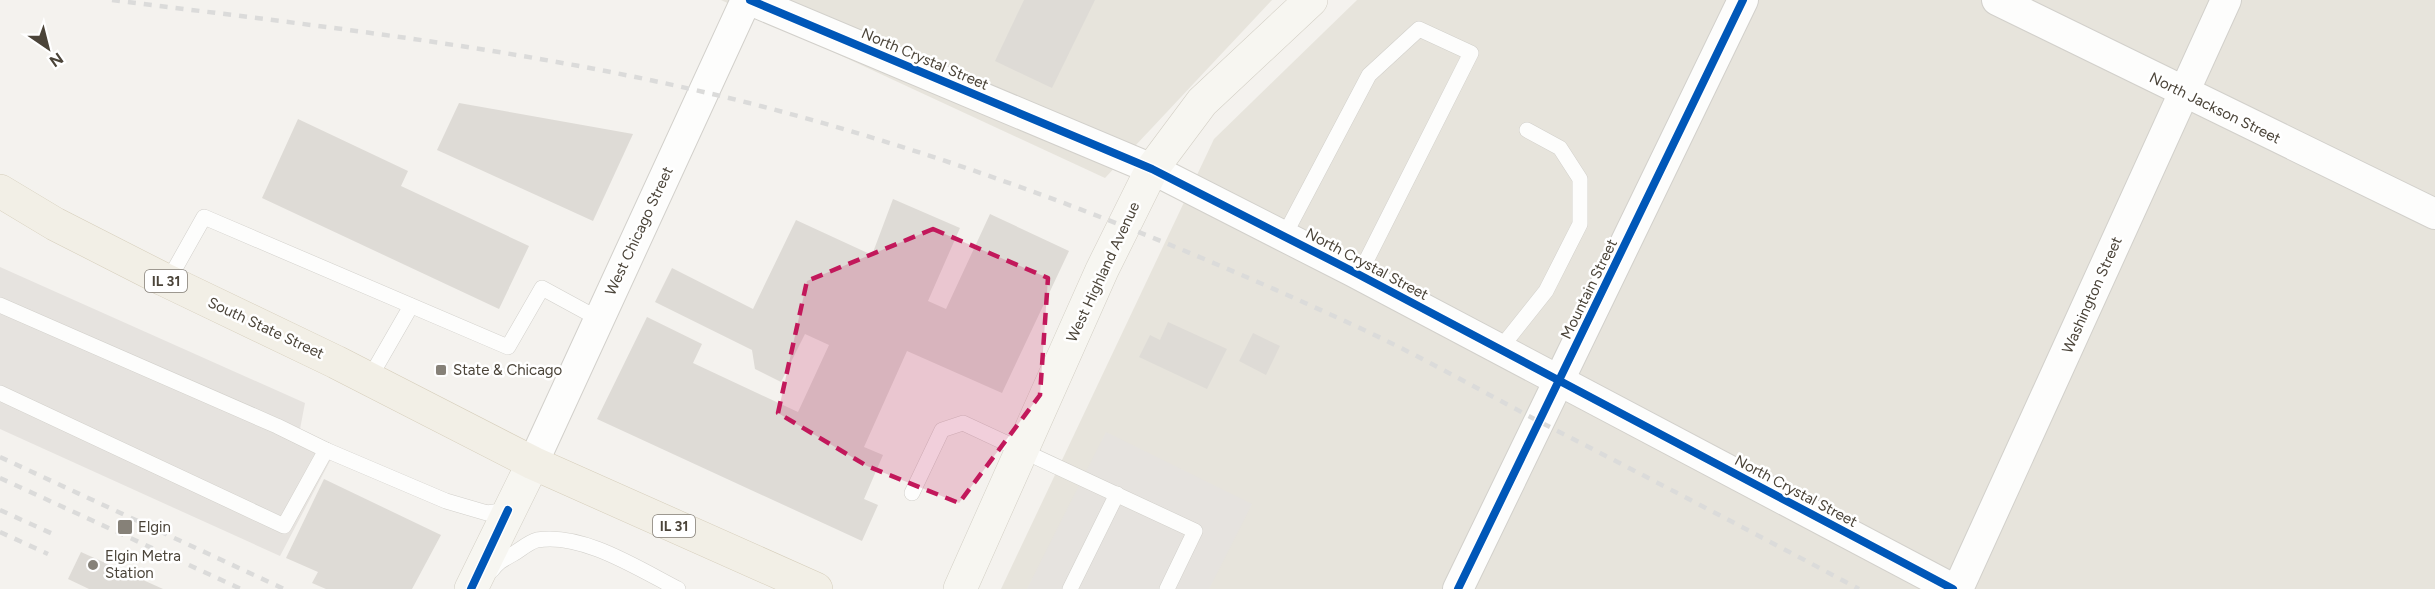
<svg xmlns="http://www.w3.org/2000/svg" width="2435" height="589" viewBox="0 0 2435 589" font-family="Figtree,sans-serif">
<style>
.residential{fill:#e7e4dc}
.parking{fill:#e6e3df}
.building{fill:#dedbd6}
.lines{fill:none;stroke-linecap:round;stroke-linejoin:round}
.lane-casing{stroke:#d2d0cb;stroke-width:16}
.street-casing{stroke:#d2d0cb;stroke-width:32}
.secondary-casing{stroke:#d3cfc5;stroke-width:34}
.primary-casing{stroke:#d6cebb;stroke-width:34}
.lane{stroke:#fdfdfc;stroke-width:15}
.street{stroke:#fdfdfc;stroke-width:30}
.secondary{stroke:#f7f6f1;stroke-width:33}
.primary{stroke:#f2efe6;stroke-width:33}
.rail{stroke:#dbdbda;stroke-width:4.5;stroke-dasharray:8 8;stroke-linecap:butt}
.cycleway-casing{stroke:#fff;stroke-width:11}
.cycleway{stroke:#0057b8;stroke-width:8}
.marked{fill:#c2185b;fill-opacity:0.2;stroke:#c2185b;stroke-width:4.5;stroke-dasharray:12 8;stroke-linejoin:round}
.poi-dot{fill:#868178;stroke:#fff;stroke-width:2}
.labels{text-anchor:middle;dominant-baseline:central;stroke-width:5;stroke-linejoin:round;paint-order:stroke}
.shield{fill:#fff;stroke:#817c74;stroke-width:1.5}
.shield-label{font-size:14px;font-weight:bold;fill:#4b4439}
.street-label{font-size:15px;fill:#4b4439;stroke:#fff}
.poi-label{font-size:15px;fill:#4b4439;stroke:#fff;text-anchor:start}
</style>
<rect width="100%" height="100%" fill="#f4f2ee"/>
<!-- residential -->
<g class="residential">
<path d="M 721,0 L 1272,0 L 1105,178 Z"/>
<path d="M 1357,0 L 2435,0 L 2435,589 L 1001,589 L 1214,139 Z"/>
</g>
<!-- parking -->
<g class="parking">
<path d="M 0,267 L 305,403 L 300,429 L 326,450 L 331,459 L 280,556 L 0,429 Z"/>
<path d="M 1106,432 L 1252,504 L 1209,589 L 1027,589 Z"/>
</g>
<!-- building -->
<g class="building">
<path d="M 1024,0 L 1095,0 L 1052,88 L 995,61 Z"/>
<path d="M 459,103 L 633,134 L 593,221 L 437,150 Z"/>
<path d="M 298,119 L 408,171 L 401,186 L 529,246 L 499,309 L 262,198 Z"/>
<path d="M 893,199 L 960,228 L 928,301 L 946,309 L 990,214 L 1069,251 L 1002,393 L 907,351 L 864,447 L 883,455 L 864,499 L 878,505 L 862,541 L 597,419 L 647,317 L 702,344 L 693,363 L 798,412 L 829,345 L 805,334 L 781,382 L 755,369 L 752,350 L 655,302 L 672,268 L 753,309 L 796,220 L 872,255 Z"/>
<path d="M 1168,322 L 1227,349 L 1207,389 L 1139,357 L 1150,335 L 1160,340 Z"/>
<path d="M 1253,333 L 1280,346 L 1266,375 L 1239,361 Z"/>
<path d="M 324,479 L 441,535 L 412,589 L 326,589 L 312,583 L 318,572 L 286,558 Z"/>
<path d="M 81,552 L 163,589 L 89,589 L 68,579 Z"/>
</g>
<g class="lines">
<!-- lane casing -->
<g class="lane-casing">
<g id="lane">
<path d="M 1284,236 L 1369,75 L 1419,29 L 1471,53 L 1359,275"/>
<path d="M 168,281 L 204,217 L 508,347 L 542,288 L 599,319"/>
<path d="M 0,305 L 277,426 L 326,450 L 446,501 L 487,513 L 508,510"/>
<path d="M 1499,350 L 1546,291 L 1580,224 L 1580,179 L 1560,148 L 1527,130"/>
<path d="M 369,379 L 411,306"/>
<path d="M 0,393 L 284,526 L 326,450"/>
<path d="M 912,493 L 942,430 L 963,423 L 1195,531 L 1167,589"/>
<path d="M 492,570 C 500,560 503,560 513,554 C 520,550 529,542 537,540 C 582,532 639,569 678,589"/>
<path d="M 1070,589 L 1117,494"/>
</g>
</g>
<!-- street casing -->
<g class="street-casing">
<g id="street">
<path d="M 750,0 L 1152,169 L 1352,271 L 1953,589"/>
<path d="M 1997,0 L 2435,214"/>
<path d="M 533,463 L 746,0"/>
<path d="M 1458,589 L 1743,0"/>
<path d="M 1958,589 L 2226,0"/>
</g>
</g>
<!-- secondary casing -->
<g class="secondary-casing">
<g id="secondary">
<path d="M 471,589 L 533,463"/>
<path d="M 960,589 L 1102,270 L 1152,169 L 1202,102 L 1311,0"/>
</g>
</g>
<!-- primary casing -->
<g class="primary-casing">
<path id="primary" d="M 0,191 L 55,224 L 163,279 L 336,362 L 533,463 L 816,589"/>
</g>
<!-- lane -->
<use href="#lane" class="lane"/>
<!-- street -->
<use href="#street" class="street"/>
<!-- secondary -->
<use href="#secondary" class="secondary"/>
<!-- primary -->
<use href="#primary" class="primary"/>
<!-- rail -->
<g class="rail">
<path d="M 112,0 C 326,27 540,50 749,103 C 960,157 1164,237 1362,329 C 1424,358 1483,392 1544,424 C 1649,478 1754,533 1859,589"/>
<path d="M 0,457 L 284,589"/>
<path d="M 0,478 L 241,589"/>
<path d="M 0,510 L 55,535"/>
<path d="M 0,532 L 48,554"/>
</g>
<!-- cycleway casing -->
<g class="cycleway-casing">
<g id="cycleway">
<path d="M 750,0 L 1152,169 L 1352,271 L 1953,589"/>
<path d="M 471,589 L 508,510"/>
<path d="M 1458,589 L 1743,0"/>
</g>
</g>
<!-- cycleway -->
<use href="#cycleway" class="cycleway"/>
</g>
<!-- marked area -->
<path class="marked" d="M 933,229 L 1048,278 L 1040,395 L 959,503 L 867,466 L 778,413 L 807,281 Z"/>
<!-- markers -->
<g class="poi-dot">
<rect x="435" y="364" width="12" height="12" rx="3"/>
<rect x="117" y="519" width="16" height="16" rx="3"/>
<circle cx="93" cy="565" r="6"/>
</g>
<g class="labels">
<!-- shield labels -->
<g class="shield">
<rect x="145" y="270" width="42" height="22" rx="4.5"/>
<rect x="653" y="515" width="42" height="22" rx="4.5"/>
</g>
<g class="shield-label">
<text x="166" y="281">IL 31</text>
<text x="674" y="526">IL 31</text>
</g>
<!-- street labels -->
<g class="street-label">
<text transform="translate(925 59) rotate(23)">North Crystal Street</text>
<text transform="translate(2215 108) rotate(26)">North Jackson Street</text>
<text transform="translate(639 231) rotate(-65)">West Chicago Street</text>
<text transform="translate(1367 264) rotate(28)">North Crystal Street</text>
<text transform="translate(1103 272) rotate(-65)">West Highland Avenue</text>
<text transform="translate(1589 289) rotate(-64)">Mountain Street</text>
<text transform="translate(2092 295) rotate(-66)">Washington Street</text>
<text transform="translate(266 328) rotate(25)">South State Street</text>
<text transform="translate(1796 491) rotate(28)">North Crystal Street</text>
</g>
<!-- poi labels -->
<g class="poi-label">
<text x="453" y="370">State &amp; Chicago</text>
<text x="138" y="527">Elgin</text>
<text x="105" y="556">Elgin Metra<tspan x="105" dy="17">Station</tspan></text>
</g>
</g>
<!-- north arrow -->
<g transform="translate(48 48) rotate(145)" stroke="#ffffff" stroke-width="4.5" paint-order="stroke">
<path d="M0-4.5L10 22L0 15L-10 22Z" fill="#4b4439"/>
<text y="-9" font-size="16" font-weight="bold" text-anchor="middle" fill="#4b4439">N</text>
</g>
</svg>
